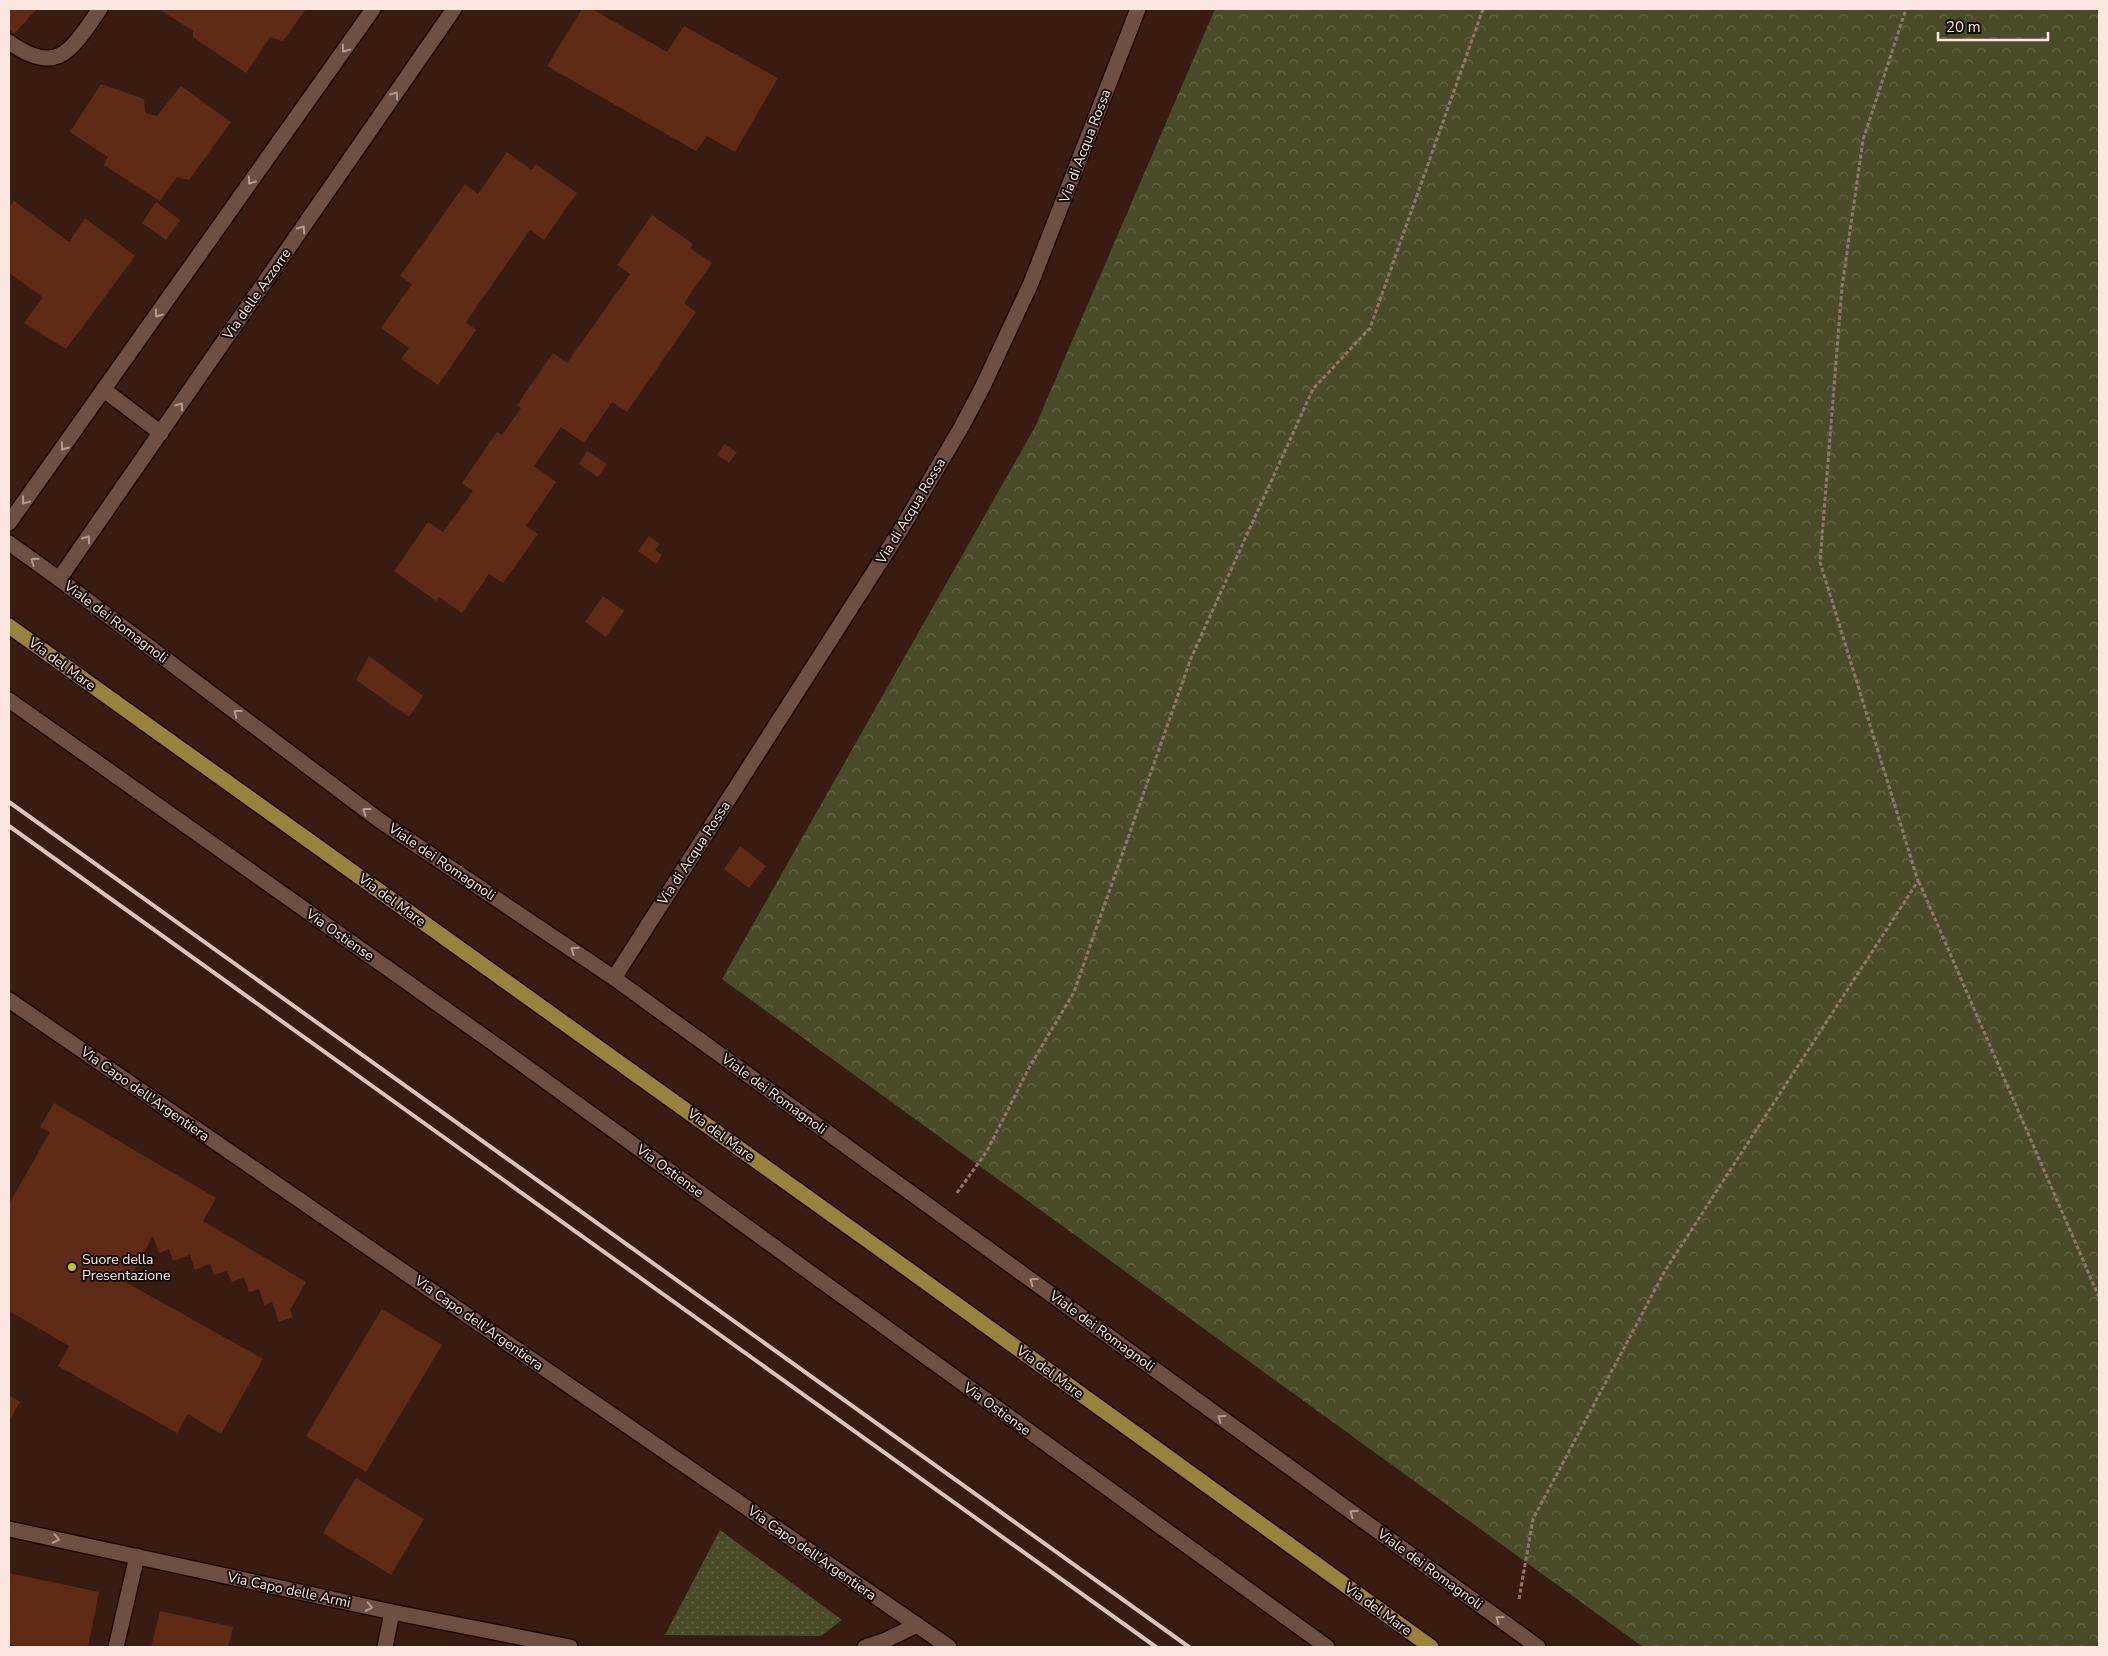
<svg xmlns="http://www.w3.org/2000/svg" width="2108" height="1656" viewBox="0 0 2108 1656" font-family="'Nunito Sans',sans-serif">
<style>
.grass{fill:url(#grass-dots)}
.forest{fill:url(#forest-crowns)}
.building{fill:#5f2b16}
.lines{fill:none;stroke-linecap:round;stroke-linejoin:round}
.minor-casing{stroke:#1e0600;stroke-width:18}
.major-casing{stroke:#1e0600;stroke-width:18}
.path{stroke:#91786f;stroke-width:3;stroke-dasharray:4 2.5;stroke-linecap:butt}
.minor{stroke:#704f43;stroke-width:15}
.major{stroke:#99813e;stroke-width:15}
.rail{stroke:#d9c4bb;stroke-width:4}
.oneway{stroke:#b69b91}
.poi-dot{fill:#c3bd3e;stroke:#170a06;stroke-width:2}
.labels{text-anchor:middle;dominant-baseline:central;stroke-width:4;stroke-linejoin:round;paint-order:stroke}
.street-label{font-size:14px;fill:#fbe7df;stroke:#170a06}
.poi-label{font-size:14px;fill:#fbe7df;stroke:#170a06;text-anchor:start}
</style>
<defs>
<pattern id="grass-dots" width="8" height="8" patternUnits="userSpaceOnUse" patternTransform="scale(1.25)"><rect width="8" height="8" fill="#4a4c29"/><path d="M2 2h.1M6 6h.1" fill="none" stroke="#656648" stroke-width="1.8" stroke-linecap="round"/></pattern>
<pattern id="forest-crowns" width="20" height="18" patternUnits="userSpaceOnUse" patternTransform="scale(1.25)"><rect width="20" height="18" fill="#4a4c29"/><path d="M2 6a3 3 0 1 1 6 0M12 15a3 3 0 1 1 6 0" fill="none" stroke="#656648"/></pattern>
</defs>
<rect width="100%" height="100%" fill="#381c12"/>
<!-- grass -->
<path class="grass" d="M 720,1530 L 842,1620 L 821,1636 L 665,1635 Z"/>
<!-- forest -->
<path class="forest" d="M 1215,9 L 2099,9 L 2099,1647 L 1643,1647 L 722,979 L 1035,427 Z"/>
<!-- building -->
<g class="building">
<path d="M 9,9 L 37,9 L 14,34 L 9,29 Z"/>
<path d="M 159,9 L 306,9 L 283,41 L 270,37 L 246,73 L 193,37 L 193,31 Z"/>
<path d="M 582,9 L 592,9 L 667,52 L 684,26 L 778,78 L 735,152 L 707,136 L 696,151 L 547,66 Z"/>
<path d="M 101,84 L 144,99 L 145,113 L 157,116 L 181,86 L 231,122 L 189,180 L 177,177 L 160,201 L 104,165 L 108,157 L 70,132 Z"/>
<path d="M 507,152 L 532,170 L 536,164 L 577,193 L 544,240 L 530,230 L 466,322 L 476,330 L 438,385 L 401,359 L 409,348 L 381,328 L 412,284 L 400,276 L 465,184 L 478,194 Z"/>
<path d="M 14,201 L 69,242 L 85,218 L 135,256 L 66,349 L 24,323 L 43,297 L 9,273 L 9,208 Z"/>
<path d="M 156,202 L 180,220 L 166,240 L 142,223 Z"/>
<path d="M 652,215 L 693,244 L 690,248 L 712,263 L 684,303 L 696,312 L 627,412 L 612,402 L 584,443 L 561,427 L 534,466 L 556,482 L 526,526 L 538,534 L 503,583 L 489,574 L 462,613 L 439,597 L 436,601 L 394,571 L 428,522 L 443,532 L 473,491 L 462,483 L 497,432 L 502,435 L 521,408 L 517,405 L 553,353 L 567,363 L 630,274 L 617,265 Z"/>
<path d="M 724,444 L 737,452 L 729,463 L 717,455 Z"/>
<path d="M 587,451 L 607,464 L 598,477 L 579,464 Z"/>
<path d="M 649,536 L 660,544 L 655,550 L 662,555 L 656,564 L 638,551 Z"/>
<path d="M 603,596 L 624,611 L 606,637 L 585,622 Z"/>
<path d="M 369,656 L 423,696 L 409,717 L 356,680 Z"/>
<path d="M 740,846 L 766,866 L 749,888 L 724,869 Z"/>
<path d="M 54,1103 L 216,1198 L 203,1221 L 306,1282 L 290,1310 L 293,1317 L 279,1322 L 272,1302 L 264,1305 L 259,1289 L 249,1292 L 244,1277 L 232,1282 L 227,1271 L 214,1275 L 210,1264 L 195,1270 L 190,1255 L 173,1261 L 169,1249 L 159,1253 L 153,1236 L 127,1283 L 263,1359 L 221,1434 L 188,1414 L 177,1433 L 58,1366 L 69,1346 L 9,1311 L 9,1204 L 50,1132 L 40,1127 Z"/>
<path d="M 382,1309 L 442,1345 L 366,1472 L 306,1436 Z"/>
<path d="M 9,1395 L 20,1402 L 9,1421 Z"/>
<path d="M 356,1478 L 424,1519 L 391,1575 L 323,1533 Z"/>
<path d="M 9,1573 L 99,1592 L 88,1647 L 22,1647 L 9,1644 Z"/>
<path d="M 160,1611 L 233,1627 L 228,1647 L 151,1647 Z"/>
</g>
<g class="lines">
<!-- minor casing -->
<g class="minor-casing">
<g id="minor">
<path d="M 9,42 C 59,78 72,48 100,9"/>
<path d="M 104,390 L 161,433"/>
<path d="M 9,523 L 373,9"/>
<path d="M 9,543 L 59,579 L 379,820 L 614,978 L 1538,1647"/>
<path d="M 59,579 L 454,9"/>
<path d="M 9,700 L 493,1043 L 1327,1647"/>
<path d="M 614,978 L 900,531 L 962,426 L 983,386 L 1031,283 L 1138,9"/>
<path d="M 9,1000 L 949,1647"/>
<path d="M 9,1529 L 392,1612 L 570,1647"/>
<path d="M 116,1647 L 137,1556"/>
<path d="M 385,1647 L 392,1612"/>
<path d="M 865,1647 L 886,1640 L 917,1625"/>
</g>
</g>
<!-- major casing -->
<g class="major-casing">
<path id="major" d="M 9,626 L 902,1265 L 1431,1647"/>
</g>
<!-- path -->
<g class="path">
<path d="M 1919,882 L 2099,1297"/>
<path d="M 957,1193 L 987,1151 L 1030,1066 L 1074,992 L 1191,658 L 1313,389 L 1370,328 L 1483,9"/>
<path d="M 1519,1599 L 1533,1519 L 1666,1269 L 1918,881 L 1820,562 L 1842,287 L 1863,140 L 1906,9"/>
</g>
<!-- minor -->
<use href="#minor" class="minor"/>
<!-- major -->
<use href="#major" class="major"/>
<!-- rail -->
<g class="rail">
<path d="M 9,802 L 1189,1647"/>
<path d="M 9,826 L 1156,1647"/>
</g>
</g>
<!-- one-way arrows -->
<defs><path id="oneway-chevron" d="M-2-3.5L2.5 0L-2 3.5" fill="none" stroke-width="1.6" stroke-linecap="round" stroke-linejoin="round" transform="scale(1.25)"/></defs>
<g class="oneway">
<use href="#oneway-chevron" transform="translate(345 49) rotate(125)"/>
<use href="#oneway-chevron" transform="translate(395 95) rotate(-55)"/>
<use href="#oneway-chevron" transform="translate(251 181) rotate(125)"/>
<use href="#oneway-chevron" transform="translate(302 229) rotate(-55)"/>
<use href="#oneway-chevron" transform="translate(158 314) rotate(125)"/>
<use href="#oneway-chevron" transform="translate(180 406) rotate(-55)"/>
<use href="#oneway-chevron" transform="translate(64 447) rotate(125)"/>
<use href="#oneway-chevron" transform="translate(25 501) rotate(127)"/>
<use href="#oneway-chevron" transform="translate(87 539) rotate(-55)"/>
<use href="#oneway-chevron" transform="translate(34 561) rotate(-145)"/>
<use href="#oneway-chevron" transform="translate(237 713) rotate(-143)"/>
<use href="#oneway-chevron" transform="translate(366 811) rotate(-143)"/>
<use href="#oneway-chevron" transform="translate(574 950) rotate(-146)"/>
<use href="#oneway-chevron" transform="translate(1033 1281) rotate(-144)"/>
<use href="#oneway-chevron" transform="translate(1221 1418) rotate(-144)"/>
<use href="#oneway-chevron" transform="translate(1353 1513) rotate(-144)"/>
<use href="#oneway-chevron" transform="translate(56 1539) rotate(12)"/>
<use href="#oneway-chevron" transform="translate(369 1607) rotate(12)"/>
<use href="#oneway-chevron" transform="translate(1499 1619) rotate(-144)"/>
</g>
<!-- markers -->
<circle class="poi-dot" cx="72" cy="1267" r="5"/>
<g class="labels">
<!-- street labels -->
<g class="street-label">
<text transform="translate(1085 146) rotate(-69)">Via di Acqua Rossa</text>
<text transform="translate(257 294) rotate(-55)">Via delle Azzorre</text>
<text transform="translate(911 511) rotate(-59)">Via di Acqua Rossa</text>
<text transform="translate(116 622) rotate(37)">Viale dei Romagnoli</text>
<text transform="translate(62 664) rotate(36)">Via del Mare</text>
<text transform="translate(694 853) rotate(-57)">Via di Acqua Rossa</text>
<text transform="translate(442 862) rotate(34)">Viale dei Romagnoli</text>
<text transform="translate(392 900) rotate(36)">Via del Mare</text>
<text transform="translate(340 935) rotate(35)">Via Ostiense</text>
<text transform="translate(145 1094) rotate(35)">Via Capo dell'Argentiera</text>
<text transform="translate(774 1094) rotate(36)">Viale dei Romagnoli</text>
<text transform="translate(721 1135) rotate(36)">Via del Mare</text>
<text transform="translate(670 1171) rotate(36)">Via Ostiense</text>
<text transform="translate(479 1323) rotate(35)">Via Capo dell'Argentiera</text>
<text transform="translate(1102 1331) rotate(36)">Viale dei Romagnoli</text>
<text transform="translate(1050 1372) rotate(36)">Via del Mare</text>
<text transform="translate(997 1409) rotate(36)">Via Ostiense</text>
<text transform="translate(812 1553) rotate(35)">Via Capo dell'Argentiera</text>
<text transform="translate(1430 1569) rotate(36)">Viale dei Romagnoli</text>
<text transform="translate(289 1590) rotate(12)">Via Capo delle Armi</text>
<text transform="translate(1378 1609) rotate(36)">Via del Mare</text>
</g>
<!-- poi labels -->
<g class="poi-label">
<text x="82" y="1259">Suore della<tspan x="82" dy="16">Presentazione</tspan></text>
</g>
</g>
<!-- border -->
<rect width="2108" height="1656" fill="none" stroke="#fbe7df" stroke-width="20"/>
<!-- scale -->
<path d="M1938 32v8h110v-8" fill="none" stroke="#fbe7df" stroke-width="2.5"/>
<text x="1946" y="32" font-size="15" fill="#fbe7df" stroke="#170a06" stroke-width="4" paint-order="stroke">20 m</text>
</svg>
